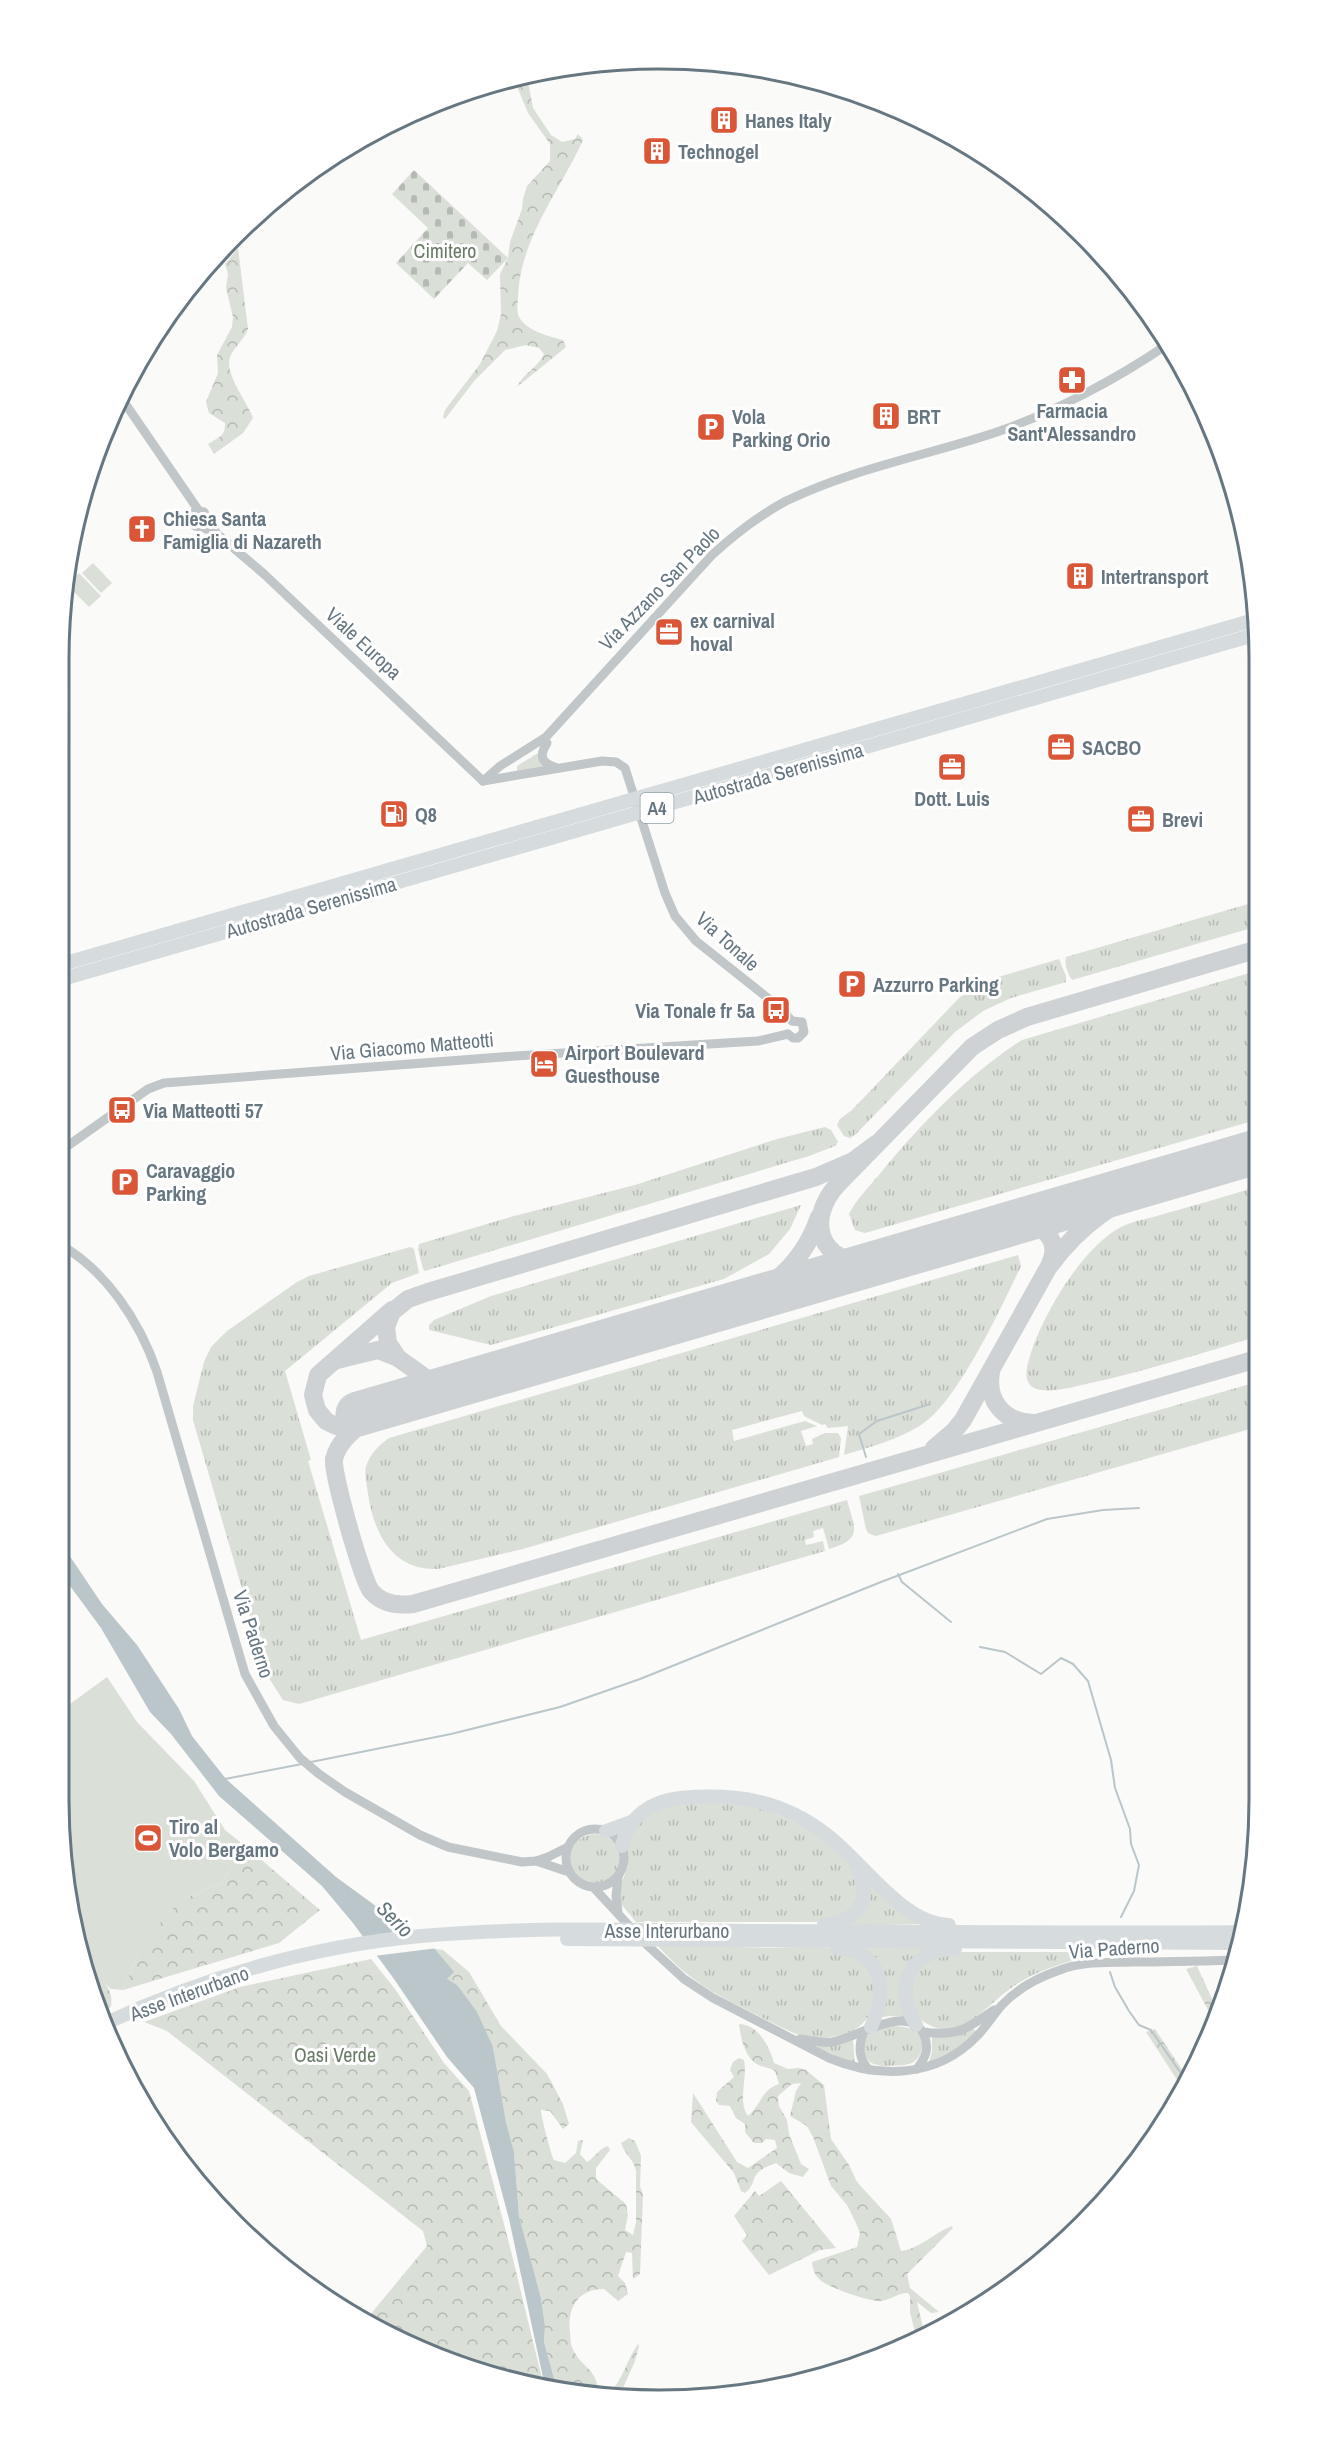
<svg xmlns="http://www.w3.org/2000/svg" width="1318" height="2459" viewBox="0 0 1318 2459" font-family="'Archivo Narrow',sans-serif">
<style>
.grass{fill:url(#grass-tufts)}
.forest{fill:url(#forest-crowns)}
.cemetery{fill:url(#cemetery-stones)}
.pitch{fill:#dadfd7}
.water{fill:#bac6c9}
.pier{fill:#fafaf8}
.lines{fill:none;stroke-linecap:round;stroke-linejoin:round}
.stream{stroke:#bac6c9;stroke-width:2}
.taxiway{stroke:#ced2d4;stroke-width:18}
.runway{stroke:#ced2d4;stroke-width:45}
.minor{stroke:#c1c6c9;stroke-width:9}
.highway{stroke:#d6dcde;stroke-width:14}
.labels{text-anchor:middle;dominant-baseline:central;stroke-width:6;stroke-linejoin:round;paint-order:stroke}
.shield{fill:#fff;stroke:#94a0a7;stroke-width:1.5}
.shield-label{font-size:18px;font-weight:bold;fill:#667781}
.poi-label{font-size:20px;font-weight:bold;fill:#667781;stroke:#fff;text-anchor:start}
.park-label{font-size:20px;fill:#697a65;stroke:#fff}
.street-label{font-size:20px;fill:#667781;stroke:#fff}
.water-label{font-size:21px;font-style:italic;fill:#61757b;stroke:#fff}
.rim{fill:none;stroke:#667781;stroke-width:3}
</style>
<defs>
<pattern id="grass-tufts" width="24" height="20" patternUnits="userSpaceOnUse" patternTransform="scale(1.5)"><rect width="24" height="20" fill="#dadfd7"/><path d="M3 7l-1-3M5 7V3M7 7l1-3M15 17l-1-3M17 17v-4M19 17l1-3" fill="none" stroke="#b5bab4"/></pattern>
<pattern id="forest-crowns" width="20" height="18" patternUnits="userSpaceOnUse" patternTransform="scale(1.5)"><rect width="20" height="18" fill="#dadfd7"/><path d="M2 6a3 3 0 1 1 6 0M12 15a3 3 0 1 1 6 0" fill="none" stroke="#b5bab4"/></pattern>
<pattern id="cemetery-stones" width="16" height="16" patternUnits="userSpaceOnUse" patternTransform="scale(1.5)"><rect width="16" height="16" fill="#dadfd7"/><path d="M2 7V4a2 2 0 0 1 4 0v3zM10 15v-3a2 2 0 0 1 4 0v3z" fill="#b5bab4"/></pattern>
</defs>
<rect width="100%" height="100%" fill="#fafaf8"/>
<!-- grass -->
<g class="grass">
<path d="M 538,753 L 545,767 L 517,772 L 517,766 Z"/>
<path d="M 1255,902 L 1255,927 L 1072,980 C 1068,975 1064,964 1066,957 Z"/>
<path d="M 1059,959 L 1066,976 L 1066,982 L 1011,998 L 983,1011 L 955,1032 L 856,1134 L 850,1138 L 844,1136 L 837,1125 L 840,1119 L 852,1110 L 960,997 L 988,980 Z"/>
<path d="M 1256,971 L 1256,1120 L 865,1233 L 855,1230 L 849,1214 C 857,1198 872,1184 883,1170 C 924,1121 968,1075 1022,1040 Z"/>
<path d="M 825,1127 L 831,1130 L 838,1142 L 835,1146 L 809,1156 L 425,1271 L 423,1269 L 418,1249 L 419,1244 L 514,1216 L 635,1185 L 777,1139 Z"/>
<path d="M 1256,1187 L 1257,1337 C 1200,1353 1144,1372 1086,1384 C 1073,1387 1055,1392 1041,1390 C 1025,1388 1025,1375 1028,1363 C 1039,1320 1081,1248 1121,1227 C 1132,1221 1148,1219 1160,1215 C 1192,1206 1224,1197 1256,1187 Z"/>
<path d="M 801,1205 L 790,1229 L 769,1254 L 724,1279 L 491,1345 L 429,1330 L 429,1325 L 434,1320 L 491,1296 Z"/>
<path d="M 410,1247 L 414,1249 L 419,1273 L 392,1283 L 285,1371 L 311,1460 L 308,1461 L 361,1640 L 847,1500 C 855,1529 863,1539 829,1549 L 823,1528 L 813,1531 L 814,1537 L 805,1540 L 806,1545 L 823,1541 L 825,1551 L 299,1704 L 283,1700 L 267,1675 L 193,1420 L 193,1406 L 204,1362 L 211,1347 L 227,1331 L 297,1282 L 309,1276 Z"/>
<path d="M 1018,1255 L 1021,1266 C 1002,1306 957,1403 921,1425 C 897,1440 870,1447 844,1455 L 848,1426 L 828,1428 L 825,1424 L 822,1425 L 804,1416 L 802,1411 L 732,1430 L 734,1441 L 805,1421 L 817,1426 L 801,1431 L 806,1446 L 813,1444 L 812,1439 L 825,1433 L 838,1433 L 841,1438 L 839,1457 L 523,1549 L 438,1569 C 393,1571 374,1534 368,1494 C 367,1485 364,1474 366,1466 C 371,1453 378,1446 389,1438 Z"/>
<path d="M 1257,1382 L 1257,1427 L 876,1536 L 868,1533 L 866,1529 L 859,1496 Z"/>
<path d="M 703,1800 L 762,1808 L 808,1828 L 848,1860 L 860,1886 L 856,1906 L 826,1922 L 636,1922 L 621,1904 L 618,1892 L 628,1866 L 626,1842 L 637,1821 L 668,1803 Z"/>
<circle cx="595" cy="1859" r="25"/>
<path d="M 866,1880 L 923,1924 L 844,1926 Z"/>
<path d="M 657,1945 C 695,1945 733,1947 771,1948 C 794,1948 822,1944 844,1951 C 882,1961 887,2013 852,2031 C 841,2036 824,2039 812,2038 C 796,2036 779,2026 765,2019 C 719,1996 692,1984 657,1945 Z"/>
<path d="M 858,1945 L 932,1945 L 915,1959 L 906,2017 L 890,2016 L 877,2018 L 883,1995 Z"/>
<path d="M 942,1952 L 1076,1952 L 1082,1958 C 1059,1964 1037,1971 1017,1984 C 980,2008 953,2057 910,2009 L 912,1973 Z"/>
<path d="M 888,2026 C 896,2026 907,2026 915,2031 C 927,2039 923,2060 909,2064 C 903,2066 896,2065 890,2066 C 883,2066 873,2066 868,2060 C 862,2053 860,2037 870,2032 C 874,2029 882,2028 888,2026 Z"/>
<path d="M 973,2028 L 976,2031 C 963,2045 948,2055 929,2062 L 932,2052 L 932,2036 Z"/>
<path d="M 853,2040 L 855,2064 L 818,2048 L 818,2045 Z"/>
</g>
<!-- forest -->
<g class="forest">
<path d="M 527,76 L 533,108 L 551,135 L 562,142 L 575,139 L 578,134 L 583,140 C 560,191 521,237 518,295 C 518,302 516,311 519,317 C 527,331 548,336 563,340 L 566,347 L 517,387 C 523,373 538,368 544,354 L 539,348 L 526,345 L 505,350 L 475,380 L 445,419 L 443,417 L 445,410 L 480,364 L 497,331 L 501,314 L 500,274 L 508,258 L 510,242 L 522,209 L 523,199 L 527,186 L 550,161 L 550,144 L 528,113 L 514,79 Z"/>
<path d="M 238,248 L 248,329 C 244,340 234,347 230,357 C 224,374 248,403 253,418 L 243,433 L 214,454 L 208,444 C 218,438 226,436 225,423 L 209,413 L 206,402 L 218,373 L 217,355 L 232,327 L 233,317 L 226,288 L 228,274 L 225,264 Z"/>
<path d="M 244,1845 L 320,1910 L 279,1943 L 123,1990 L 137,1956 L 160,1922 L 180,1900 L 223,1882 Z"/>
<path d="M 435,1949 L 443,1950 L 469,1972 L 501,2026 L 547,2074 L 563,2104 L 569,2124 L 563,2129 L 550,2111 L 541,2110 C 540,2113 552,2158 554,2160 L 565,2163 L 576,2153 L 578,2141 L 583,2140 L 580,2154 L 587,2162 C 595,2157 600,2148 608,2146 L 610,2150 L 596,2168 L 596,2179 L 626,2204 L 628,2215 L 625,2230 L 633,2235 L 636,2222 L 636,2171 C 634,2159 624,2154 621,2143 L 629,2138 L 635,2141 L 641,2156 L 640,2186 L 643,2195 L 640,2274 L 633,2279 L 632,2253 L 626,2252 L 618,2276 L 625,2283 L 628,2294 L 618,2301 L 604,2289 C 577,2289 567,2309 570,2333 C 571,2338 570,2343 572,2347 C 582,2371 596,2364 599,2395 L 608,2395 C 623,2380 626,2361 638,2344 L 639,2346 L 635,2361 L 618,2399 L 557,2389 L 544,2342 L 545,2326 L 541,2298 L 519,2216 L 514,2152 L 506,2122 L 493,2047 L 447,1979 L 453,1972 Z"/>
<path d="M 371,1959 L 395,1989 L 444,2063 L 469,2091 L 511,2251 L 544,2387 L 504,2380 L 429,2355 L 365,2321 L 427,2246 L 423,2231 L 167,2031 L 144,2022 L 240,1987 Z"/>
<path d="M 81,1960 C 96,1975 115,1985 111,2007 L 99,2011 L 90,1993 Z"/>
<path d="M 1197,1966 L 1218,2012 L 1214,2021 L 1186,1969 Z"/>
<path d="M 739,2024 C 759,2025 769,2046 774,2063 L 788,2069 L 799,2068 L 806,2070 L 824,2085 L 831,2139 L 849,2165 L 857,2182 L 891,2219 L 901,2251 C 919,2249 934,2233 952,2226 L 953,2228 L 907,2274 L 910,2288 L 939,2312 L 931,2313 L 917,2302 L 925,2336 L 917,2340 L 910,2312 L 910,2296 L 908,2293 C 898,2293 890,2300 881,2301 C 870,2302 826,2287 819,2279 C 814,2274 813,2269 812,2262 L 857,2247 L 860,2233 L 856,2223 L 847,2205 L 831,2186 L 813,2137 L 807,2126 L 790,2116 L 796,2091 L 801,2083 L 792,2084 L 778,2096 L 779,2106 L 787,2120 L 789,2134 L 801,2164 L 809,2169 L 803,2177 L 789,2173 L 776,2163 C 745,2174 760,2181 745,2193 L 741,2191 L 734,2173 L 691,2122 L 693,2093 L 737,2162 L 748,2168 L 777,2148 L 775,2140 L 766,2139 L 762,2143 L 754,2143 L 745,2132 L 745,2124 L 736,2118 L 730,2106 L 719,2105 L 716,2101 L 717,2092 L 734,2077 L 730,2070 L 733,2062 L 739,2058 L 744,2060 C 748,2078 737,2100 748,2116 C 762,2104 760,2091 779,2084 L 775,2071 C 771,2068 766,2068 761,2066 C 745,2060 741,2039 739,2024 Z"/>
<path d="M 1155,2029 L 1189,2080 L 1183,2089 L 1146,2032 Z"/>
<path d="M 781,2181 L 836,2248 L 820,2250 L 769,2275 L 742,2241 L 747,2235 L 734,2216 L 755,2191 L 759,2196 Z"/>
</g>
<!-- cemetery -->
<path class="cemetery" d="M 414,170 L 508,258 L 487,280 L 468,263 L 434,299 L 396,263 L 428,228 L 392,194 Z"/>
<!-- pitch -->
<g class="pitch">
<path d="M 93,563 L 112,583 L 101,593 L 82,573 Z"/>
<path d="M 79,573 L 101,596 L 89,607 L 67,585 Z"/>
<path d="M 107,1677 L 137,1722 L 194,1781 L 225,1830 L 244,1845 L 223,1882 L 180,1900 L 161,1922 L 137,1956 L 123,1990 L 111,1989 L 81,1960 L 70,1917 L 59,1800 L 59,1712 Z"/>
</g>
<!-- water -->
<path class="water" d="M 59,1540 L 102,1604 L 137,1645 L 179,1709 L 192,1736 L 226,1779 L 336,1877 L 435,1949 L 454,1972 L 447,1979 L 457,1985 L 477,2012 L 493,2047 L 506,2122 L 514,2152 L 519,2216 L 541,2298 L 545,2326 L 544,2342 L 557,2389 L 545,2387 L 509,2219 L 474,2088 L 447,2057 L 394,1979 L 353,1923 L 322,1886 L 219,1796 L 171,1734 L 150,1712 L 101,1628 L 59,1571 Z"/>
<!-- pier -->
<path class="pier" d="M 416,1932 L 438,1948 L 374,1956 L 362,1940 Z"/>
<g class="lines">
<!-- stream -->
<g class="stream">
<path d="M 866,1457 L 859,1434 L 877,1421 L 930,1404"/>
<path d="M 898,1574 L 902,1582 L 951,1622"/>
<path d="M 980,1647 L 1005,1652 L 1041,1674 L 1061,1658 L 1073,1664 L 1088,1681 L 1111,1760 L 1115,1788 L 1130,1829 L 1131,1844 L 1139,1865 L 1134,1891 L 1121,1917"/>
<path d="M 311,1762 L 451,1734 L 560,1707 L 640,1679 L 881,1582 L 1047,1519 L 1103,1510 L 1139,1508"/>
<path d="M 225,1779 L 302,1764"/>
<path d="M 1110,1972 L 1115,1987 L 1129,2011 L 1139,2025 L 1151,2030 L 1187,2082"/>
</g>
<!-- taxiway -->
<g class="taxiway">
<path d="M 1019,1220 C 1041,1225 1062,1238 1050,1264"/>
<path d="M 871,1263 C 819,1264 805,1220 838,1184 L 972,1047 L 998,1030 L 1027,1017 L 1255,950"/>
<path d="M 739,1301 C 779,1285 805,1258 819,1217"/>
<path d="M 392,1310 L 318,1375 L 313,1395 L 317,1410 L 326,1421 L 336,1426 L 353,1426 L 377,1411 L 438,1393"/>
<path d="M 337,1360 L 378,1350 L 398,1358"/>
<path d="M 991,1372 C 986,1401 1004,1422 1033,1423"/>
<path d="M 455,1384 L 435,1383 L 426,1378 L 398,1358 L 388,1343 L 386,1327 L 392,1312 L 408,1299 L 428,1292 L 816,1177 L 853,1161 L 876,1144"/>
<path d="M 362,1423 C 350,1433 338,1443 334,1459 C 332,1473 362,1579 371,1591 C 382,1604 397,1606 413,1604 L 1257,1359"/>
<path d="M 934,1448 L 954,1431 L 963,1420 L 1048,1268 C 1083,1220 1115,1203 1167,1178"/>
</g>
<!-- runway -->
<path class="runway" d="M 358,1414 L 1256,1152"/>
<!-- minor -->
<g class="minor">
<path d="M 120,396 L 199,511"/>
<path d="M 217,534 L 201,527 L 195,526 L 191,519 L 193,513 L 199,511 L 204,512 L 217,534 L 264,574 L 483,781"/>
<path d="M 547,743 C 538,757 542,763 557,768"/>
<path d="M 483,781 L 500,766 L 546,737 L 712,555 C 734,535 760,515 786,501 C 852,469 924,456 994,433 C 1053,413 1117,379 1168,344"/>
<path d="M 483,781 L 602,761 L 616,762 L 625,768 L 665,893 L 675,916 L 696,941 L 779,1007 L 792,1021"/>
<path d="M 788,1034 L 793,1038 L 798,1038 L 804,1032 L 802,1022 L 792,1021"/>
<path d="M 59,1152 L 148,1089 L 164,1083 L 515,1056 L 758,1041 L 788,1034"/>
<path d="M 59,1244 C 106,1270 140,1322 157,1372 L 245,1674 L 274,1726 L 300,1758 L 319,1774 L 345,1792 L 420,1835 L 448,1847 L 522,1862 L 536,1861 L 548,1857 L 568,1847"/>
<circle cx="595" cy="1858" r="29"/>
<path d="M 536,1861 L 569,1872"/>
<path d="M 618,1877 L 616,1896 L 618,1912"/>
<path d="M 594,1888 L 647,1945 L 684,1979 L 713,1998 L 829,2058 C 879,2079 937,2078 977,2036 C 986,2027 993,2015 1002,2005 C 1018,1988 1039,1977 1060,1970 C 1082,1961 1109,1963 1132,1962 C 1167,1962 1202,1961 1237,1960"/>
<path d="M 923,2032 C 957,2037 967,2029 994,2010"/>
<path d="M 863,2033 C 858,2048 859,2059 869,2070"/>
<path d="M 800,2039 C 810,2041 821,2043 832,2042 C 855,2039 909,2001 924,2035 C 930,2049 925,2058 917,2069"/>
</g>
<!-- highway -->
<g class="highway">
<path d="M 59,965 L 1254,620"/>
<path d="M 59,980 L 1254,635"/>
<path d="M 606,1831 L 631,1822"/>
<path d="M 622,1846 C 628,1817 651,1801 680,1798 C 736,1793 782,1800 827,1835 C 863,1862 902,1924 949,1925"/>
<path d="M 824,1925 C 843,1924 864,1912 864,1891 C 864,1881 859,1871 856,1862"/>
<path d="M 567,1939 L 1241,1943"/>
<path d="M 837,1948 C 884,1952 888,1991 871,2027"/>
<path d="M 104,2024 C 203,1978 312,1946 421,1936 C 530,1926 641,1930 751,1931 C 915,1931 1079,1934 1243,1932"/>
<path d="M 916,2025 C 893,1988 908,1950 955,1949"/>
</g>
</g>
<!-- icons -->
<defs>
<g id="building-square" transform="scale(1.5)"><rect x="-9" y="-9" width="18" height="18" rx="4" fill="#db5537" stroke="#fff"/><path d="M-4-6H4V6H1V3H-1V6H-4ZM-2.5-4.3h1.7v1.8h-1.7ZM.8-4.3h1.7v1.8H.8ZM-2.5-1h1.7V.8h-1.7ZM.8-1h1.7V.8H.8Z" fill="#fff"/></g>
<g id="pharmacy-square" transform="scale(1.5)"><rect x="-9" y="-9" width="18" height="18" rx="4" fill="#db5537" stroke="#fff"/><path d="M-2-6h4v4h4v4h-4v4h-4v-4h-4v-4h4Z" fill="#fff"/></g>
<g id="parking-square" transform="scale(1.5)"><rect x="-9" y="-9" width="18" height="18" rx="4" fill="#db5537" stroke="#fff"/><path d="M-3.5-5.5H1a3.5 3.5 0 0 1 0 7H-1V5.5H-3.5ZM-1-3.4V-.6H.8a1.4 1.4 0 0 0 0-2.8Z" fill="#fff"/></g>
<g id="church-square" transform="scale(1.5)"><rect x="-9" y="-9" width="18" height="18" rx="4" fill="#db5537" stroke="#fff"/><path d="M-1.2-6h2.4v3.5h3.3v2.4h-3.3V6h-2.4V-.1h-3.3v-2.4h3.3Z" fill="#fff"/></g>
<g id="office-square" transform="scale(1.5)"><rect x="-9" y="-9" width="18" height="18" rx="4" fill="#db5537" stroke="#fff"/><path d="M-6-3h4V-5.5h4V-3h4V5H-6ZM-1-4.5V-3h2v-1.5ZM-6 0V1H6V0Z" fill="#fff"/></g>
<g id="fuel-square" transform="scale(1.5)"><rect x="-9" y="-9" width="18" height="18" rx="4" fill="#db5537" stroke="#fff"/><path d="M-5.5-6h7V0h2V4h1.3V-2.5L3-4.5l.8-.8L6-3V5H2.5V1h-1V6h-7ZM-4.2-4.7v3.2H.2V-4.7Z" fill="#fff"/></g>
<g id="bus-square" transform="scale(1.5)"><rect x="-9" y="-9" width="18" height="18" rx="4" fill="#db5537" stroke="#fff"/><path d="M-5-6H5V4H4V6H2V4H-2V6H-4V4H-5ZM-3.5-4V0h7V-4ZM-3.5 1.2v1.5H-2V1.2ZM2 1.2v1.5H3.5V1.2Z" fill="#fff"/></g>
<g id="hotel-square" transform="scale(1.5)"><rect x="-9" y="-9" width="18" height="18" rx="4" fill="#db5537" stroke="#fff"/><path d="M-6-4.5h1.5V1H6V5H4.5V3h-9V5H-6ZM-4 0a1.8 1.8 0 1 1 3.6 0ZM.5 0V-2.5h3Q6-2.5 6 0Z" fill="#fff"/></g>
<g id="stadium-square" transform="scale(1.5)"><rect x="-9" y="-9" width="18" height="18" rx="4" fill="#db5537" stroke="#fff"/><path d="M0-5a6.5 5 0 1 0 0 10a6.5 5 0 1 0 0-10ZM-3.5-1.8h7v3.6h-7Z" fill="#fff"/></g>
</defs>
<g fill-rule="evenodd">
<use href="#building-square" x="724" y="120"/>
<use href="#building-square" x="657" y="151"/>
<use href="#pharmacy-square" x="1072" y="380"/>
<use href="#building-square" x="886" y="416"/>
<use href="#parking-square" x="711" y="427"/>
<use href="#church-square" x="142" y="529"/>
<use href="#building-square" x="1080" y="576"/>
<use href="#office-square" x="669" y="632"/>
<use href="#office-square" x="1061" y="747"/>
<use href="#office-square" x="952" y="767"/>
<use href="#fuel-square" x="394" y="814"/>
<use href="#office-square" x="1141" y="819"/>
<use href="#parking-square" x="852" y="984"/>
<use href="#bus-square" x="776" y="1010"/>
<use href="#hotel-square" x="544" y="1064"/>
<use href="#bus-square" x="122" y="1110"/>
<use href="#parking-square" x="125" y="1182"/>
<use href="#stadium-square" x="148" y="1838"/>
</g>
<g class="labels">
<!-- shield labels -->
<rect class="shield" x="640.5" y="793" width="33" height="30" rx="4.5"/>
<g class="shield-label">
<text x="657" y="808">A4</text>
</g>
<!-- poi labels -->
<g class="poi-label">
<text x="745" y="120">Hanes Italy</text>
<text x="678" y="151">Technogel</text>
<text x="1072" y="410" text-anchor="middle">Farmacia<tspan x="1072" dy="23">Sant'Alessandro</tspan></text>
<text x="732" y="416">Vola<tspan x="732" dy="23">Parking Orio</tspan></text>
<text x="907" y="416">BRT</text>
<text x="163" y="518">Chiesa Santa<tspan x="163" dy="23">Famiglia di Nazareth</tspan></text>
<text x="1101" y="576">Intertransport</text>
<text x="690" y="620">ex carnival<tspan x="690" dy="23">hoval</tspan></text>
<text x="1082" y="747">SACBO</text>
<text x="952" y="798" text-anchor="middle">Dott. Luis</text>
<text x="415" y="814">Q8</text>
<text x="1162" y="819">Brevi</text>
<text x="873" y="984">Azzurro Parking</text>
<text x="755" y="1010" text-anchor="end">Via Tonale fr 5a</text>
<text x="565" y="1052">Airport Boulevard<tspan x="565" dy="23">Guesthouse</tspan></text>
<text x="143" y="1110">Via Matteotti 57</text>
<text x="146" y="1170">Caravaggio<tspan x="146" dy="23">Parking</tspan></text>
<text x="169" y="1826">Tiro al<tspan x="169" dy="23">Volo Bergamo</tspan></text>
</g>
<!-- park labels -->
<g class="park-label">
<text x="445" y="250">Cimitero</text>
<text x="335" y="2054">Oasi Verde</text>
</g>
<!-- street labels -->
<g class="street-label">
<text transform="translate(659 588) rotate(-46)">Via Azzano San Paolo</text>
<text transform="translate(364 643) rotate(43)">Viale Europa</text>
<text transform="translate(778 773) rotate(-16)">Autostrada Serenissima</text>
<text transform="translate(311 907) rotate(-16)">Autostrada Serenissima</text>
<text transform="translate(728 941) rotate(42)">Via Tonale</text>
<text transform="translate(412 1046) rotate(-5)">Via Giacomo Matteotti</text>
<text transform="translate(254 1634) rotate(72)">Via Paderno</text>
<text x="667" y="1930">Asse Interurbano</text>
<text transform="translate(1114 1948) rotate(-4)">Via Paderno</text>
<text transform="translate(189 1993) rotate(-20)">Asse Interurbano</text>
</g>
<!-- water labels -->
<g class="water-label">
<text transform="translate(395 1919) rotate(45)">Serio</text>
</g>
</g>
<!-- crop -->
<path d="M0 0H1318V2459H0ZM659 69H659A590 590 0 0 1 1249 659V1800A590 590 0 0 1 659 2390H659A590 590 0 0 1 69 1800V659A590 590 0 0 1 659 69Z" fill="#fff" fill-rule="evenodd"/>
<path class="rim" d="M659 69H659A590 590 0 0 1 1249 659V1800A590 590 0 0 1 659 2390H659A590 590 0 0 1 69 1800V659A590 590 0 0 1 659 69Z"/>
</svg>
